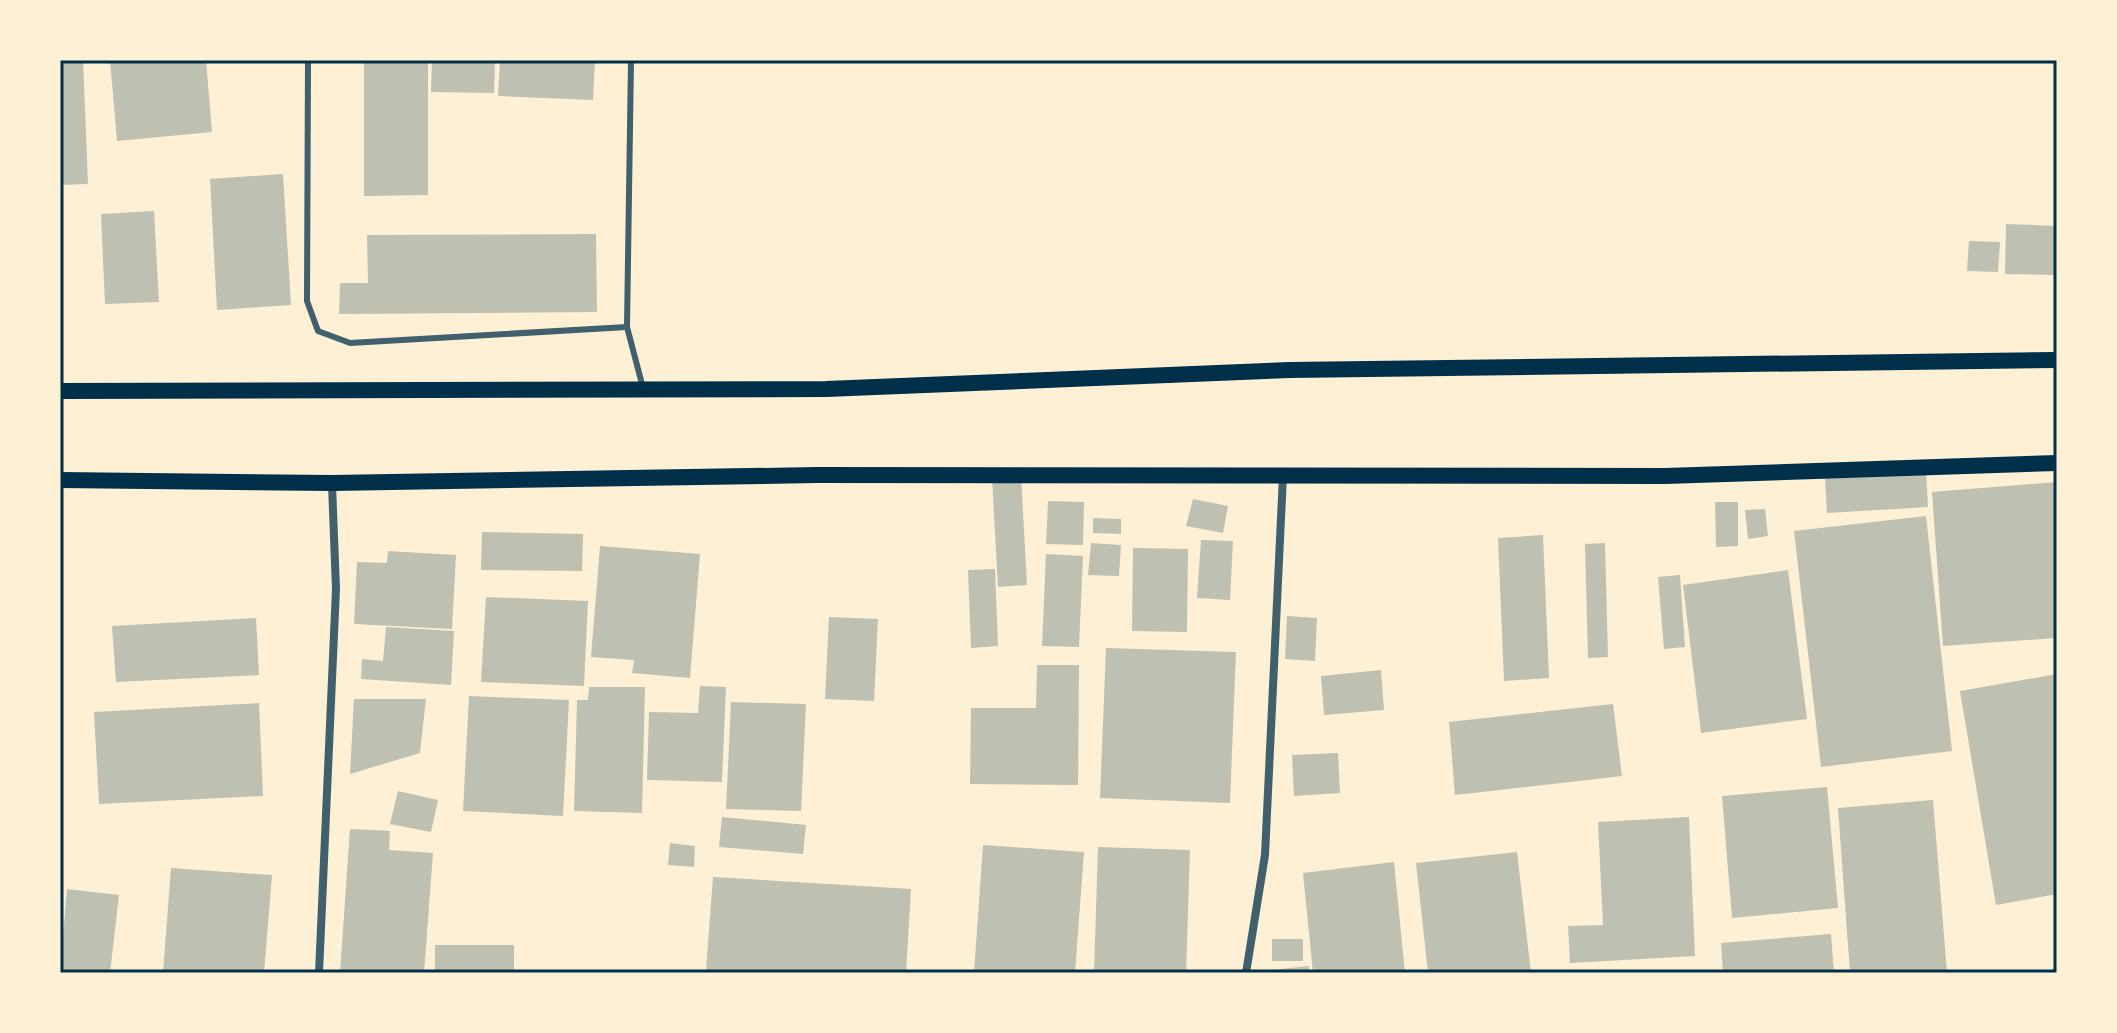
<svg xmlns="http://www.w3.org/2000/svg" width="2117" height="1033" viewBox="0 0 2117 1033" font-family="'Roboto Condensed',sans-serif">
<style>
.building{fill:#bec0b2}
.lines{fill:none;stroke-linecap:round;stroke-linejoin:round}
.service{stroke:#3f606c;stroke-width:6}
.minor{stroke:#3f606c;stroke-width:8}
.secondary{stroke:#003049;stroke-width:16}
.neatline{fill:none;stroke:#003049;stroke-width:3}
</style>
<rect width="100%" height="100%" fill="#fdf0d5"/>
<!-- building -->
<g class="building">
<path d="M 60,60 L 83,60 L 88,184 L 60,185 Z"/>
<path d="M 110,60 L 206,60 L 212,132 L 117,141 Z"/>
<path d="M 364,60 L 428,60 L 428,195 L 364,196 Z"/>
<path d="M 432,60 L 495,60 L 494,93 L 431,92 Z"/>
<path d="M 500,60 L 595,60 L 593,100 L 498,96 Z"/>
<path d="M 283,174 L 291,305 L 217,310 L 210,179 Z"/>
<path d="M 154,211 L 159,302 L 105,304 L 101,214 Z"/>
<path d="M 2006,224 L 2057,226 L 2055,275 L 2005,274 Z"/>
<path d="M 596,234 L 597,312 L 339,314 L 340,283 L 368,283 L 367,235 Z"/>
<path d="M 1969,241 L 2000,242 L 1998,272 L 1967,271 Z"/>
<path d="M 1926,471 L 1928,507 L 1827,513 L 1825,478 Z"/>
<path d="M 1021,475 L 1027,585 L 998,587 L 992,478 Z"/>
<path d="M 2057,482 L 2057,638 L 1943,646 L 1932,492 Z"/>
<path d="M 1193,499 L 1228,506 L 1223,533 L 1186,526 Z"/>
<path d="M 1048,501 L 1084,502 L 1083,545 L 1046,544 Z"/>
<path d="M 1715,502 L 1738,502 L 1738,546 L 1716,547 Z"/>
<path d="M 1765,509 L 1768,536 L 1748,539 L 1745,510 Z"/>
<path d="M 1926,516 L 1952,751 L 1821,767 L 1794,531 Z"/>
<path d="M 1093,518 L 1121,519 L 1121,534 L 1093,533 Z"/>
<path d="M 482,532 L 583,534 L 582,571 L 481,570 Z"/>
<path d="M 1543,535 L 1549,678 L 1504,681 L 1498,538 Z"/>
<path d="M 1201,540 L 1233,541 L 1230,600 L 1197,598 Z"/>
<path d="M 1091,543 L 1121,545 L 1119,576 L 1088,575 Z"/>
<path d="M 1605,543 L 1608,657 L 1588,658 L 1585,544 Z"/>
<path d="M 600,546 L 700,554 L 690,678 L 632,673 L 634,660 L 591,657 Z"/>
<path d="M 1133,548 L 1188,549 L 1187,632 L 1132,631 Z"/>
<path d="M 388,551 L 456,555 L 452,629 L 354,624 L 357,562 L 387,563 Z"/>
<path d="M 1046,554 L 1083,556 L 1079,647 L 1042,646 Z"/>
<path d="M 995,569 L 998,646 L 971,648 L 968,570 Z"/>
<path d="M 1788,570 L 1807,719 L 1701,733 L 1683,585 Z"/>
<path d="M 1680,575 L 1685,647 L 1664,649 L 1658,577 Z"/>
<path d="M 486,597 L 588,601 L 584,686 L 481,682 Z"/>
<path d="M 1287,616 L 1317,618 L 1315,661 L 1285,659 Z"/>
<path d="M 829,617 L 878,619 L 874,701 L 825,699 Z"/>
<path d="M 256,618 L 259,675 L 116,682 L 112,626 Z"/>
<path d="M 386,627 L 454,631 L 451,685 L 361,679 L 362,659 L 383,661 Z"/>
<path d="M 1106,648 L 1236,652 L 1230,803 L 1100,798 Z"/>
<path d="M 1037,665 L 1079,665 L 1078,785 L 970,784 L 971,708 L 1036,708 Z"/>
<path d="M 1381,670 L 1384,710 L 1324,715 L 1321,676 Z"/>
<path d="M 2057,674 L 2057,894 L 1996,905 L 1960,691 Z"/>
<path d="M 700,686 L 726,687 L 722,782 L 647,780 L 649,712 L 698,713 Z"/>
<path d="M 589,687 L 645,687 L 642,813 L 574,811 L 577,700 L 588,700 Z"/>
<path d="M 469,696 L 569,700 L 563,816 L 463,811 Z"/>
<path d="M 354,699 L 426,699 L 420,753 L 350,774 Z"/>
<path d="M 731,702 L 806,704 L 801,811 L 726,809 Z"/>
<path d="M 259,703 L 263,796 L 99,804 L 94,712 Z"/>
<path d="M 1613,704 L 1622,776 L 1455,795 L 1449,722 Z"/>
<path d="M 1338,753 L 1340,793 L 1294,796 L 1292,755 Z"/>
<path d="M 1827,787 L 1838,908 L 1732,918 L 1722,796 Z"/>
<path d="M 398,791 L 438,800 L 431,832 L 390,824 Z"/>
<path d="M 1933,800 L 1947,973 L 1850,973 L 1838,808 Z"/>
<path d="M 722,817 L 806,825 L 803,854 L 719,847 Z"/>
<path d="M 1689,817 L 1695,956 L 1570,963 L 1568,926 L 1603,925 L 1598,822 Z"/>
<path d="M 350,829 L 390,831 L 389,850 L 433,853 L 424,973 L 340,973 Z"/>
<path d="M 670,843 L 695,846 L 694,867 L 668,865 Z"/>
<path d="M 983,845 L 1084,852 L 1075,973 L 974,973 Z"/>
<path d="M 1098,847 L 1190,850 L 1186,973 L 1094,973 Z"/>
<path d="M 1517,852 L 1531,973 L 1428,973 L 1416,863 Z"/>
<path d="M 1394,862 L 1405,973 L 1313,973 L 1303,873 Z"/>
<path d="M 171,868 L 272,875 L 264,973 L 163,973 Z"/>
<path d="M 713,877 L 911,889 L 906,973 L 706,970 Z"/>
<path d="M 67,889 L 119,895 L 110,973 L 60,973 Z"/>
<path d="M 1831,934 L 1834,973 L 1723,973 L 1721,943 Z"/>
<rect x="1272" y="939" width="31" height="22"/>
<rect x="435" y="945" width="79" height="28"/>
<path d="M 1309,966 L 1309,973 L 1272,973 L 1272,970 Z"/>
</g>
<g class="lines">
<!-- service -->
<g class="service">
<path d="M 308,60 L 307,301 L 318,331 L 350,343 L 627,327"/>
<path d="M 631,60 L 627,327 L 643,388"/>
</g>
<!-- minor -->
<g class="minor">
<path d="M 319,973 L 336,589 L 332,484"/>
<path d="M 1246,973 L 1265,855 L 1283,476"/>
</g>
<!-- secondary -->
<g class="secondary">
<path d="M 60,391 L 826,389 L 1290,370 L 2057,360"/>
<path d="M 60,480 L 332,483 L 817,475 L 1665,476 L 2057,463"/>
</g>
</g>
<!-- border -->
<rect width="2117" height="1033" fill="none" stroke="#fdf0d5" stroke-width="124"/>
<rect x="62" y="62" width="1993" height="909" class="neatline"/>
</svg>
